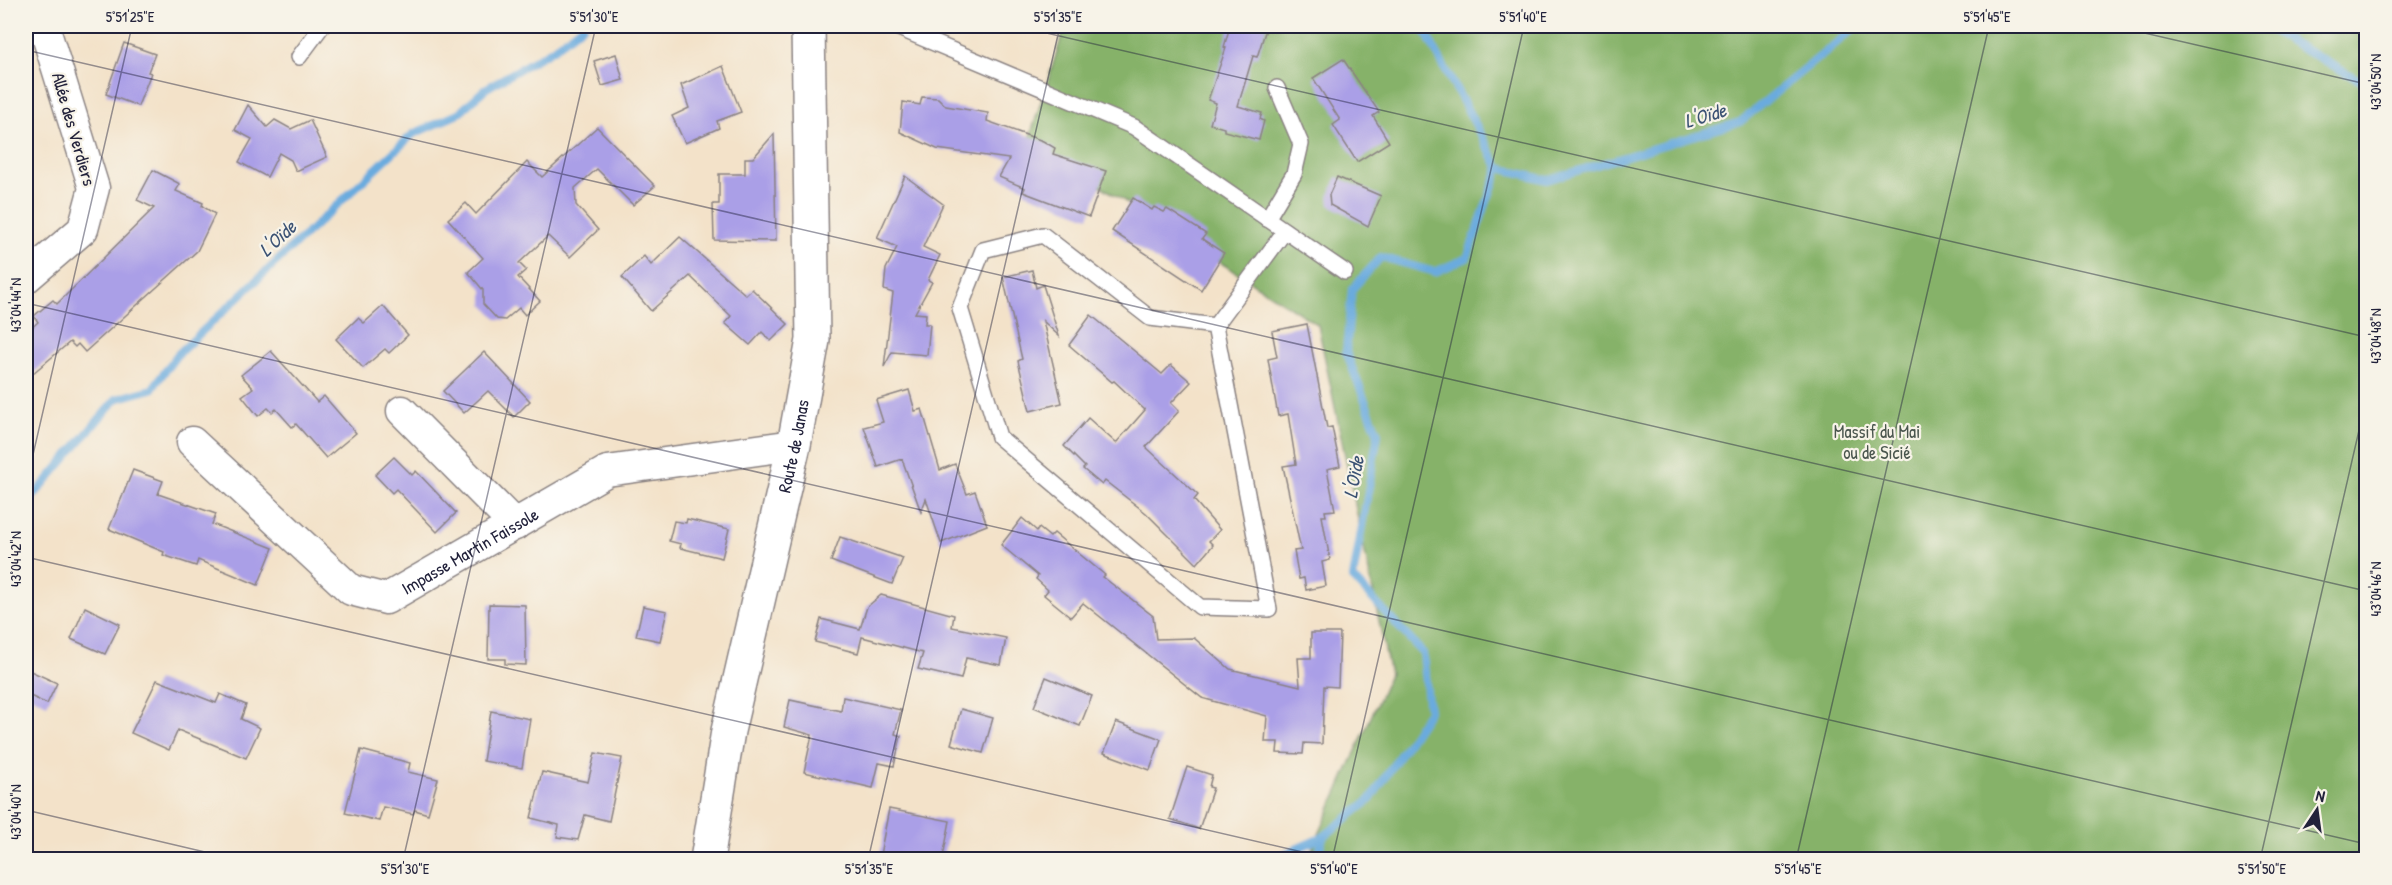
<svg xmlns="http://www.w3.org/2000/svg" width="2392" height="885" viewBox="0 0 2392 885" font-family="'Patrick Hand',sans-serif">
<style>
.forest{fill:#86b269;stroke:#546a52;stroke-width:1.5}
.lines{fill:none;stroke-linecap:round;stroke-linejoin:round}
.stream{stroke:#6aabde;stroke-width:8}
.building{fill:#aa9fe7}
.service-casing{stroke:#8a8282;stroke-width:18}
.minor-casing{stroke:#8a8282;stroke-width:33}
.tertiary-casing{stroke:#8a8282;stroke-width:36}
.service{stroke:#fff;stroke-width:15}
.minor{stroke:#fff;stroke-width:30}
.tertiary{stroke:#fff;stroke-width:33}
.ticks{fill:none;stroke:#22223b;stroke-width:1.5;stroke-opacity:0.45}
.labels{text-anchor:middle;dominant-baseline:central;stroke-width:4.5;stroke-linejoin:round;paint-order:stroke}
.street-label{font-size:18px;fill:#22223b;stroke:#f7f3e8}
.park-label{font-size:18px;fill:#4a564e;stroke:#f7f3e8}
.water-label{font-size:20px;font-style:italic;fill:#3b5274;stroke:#f7f3e8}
.neatline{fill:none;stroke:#22223b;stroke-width:2}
.ticks-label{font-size:15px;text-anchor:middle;fill:#22223b}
</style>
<rect width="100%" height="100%" fill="#f7f3e8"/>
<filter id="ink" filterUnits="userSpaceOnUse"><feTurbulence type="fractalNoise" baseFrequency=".0167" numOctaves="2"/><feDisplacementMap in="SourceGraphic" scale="12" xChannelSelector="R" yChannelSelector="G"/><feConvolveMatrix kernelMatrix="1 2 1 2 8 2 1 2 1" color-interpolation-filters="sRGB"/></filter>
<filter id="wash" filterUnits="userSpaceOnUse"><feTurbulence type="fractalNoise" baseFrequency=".008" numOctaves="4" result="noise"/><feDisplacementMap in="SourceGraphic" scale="24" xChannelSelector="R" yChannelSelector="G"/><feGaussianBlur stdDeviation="1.35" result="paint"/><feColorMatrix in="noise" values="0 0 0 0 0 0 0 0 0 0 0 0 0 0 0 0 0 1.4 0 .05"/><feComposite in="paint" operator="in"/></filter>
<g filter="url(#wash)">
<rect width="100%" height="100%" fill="#f3e2c9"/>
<!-- forest -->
<path class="forest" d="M 1065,26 L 2352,26 L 2366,30 L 2366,859 L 1308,859 L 1390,674 L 1318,325 L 1029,140 Z"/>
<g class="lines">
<!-- stream -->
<g class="stream">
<path d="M 1422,26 L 1499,168 L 1547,180 L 1740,122 L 1857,26"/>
<path d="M 2263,26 L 2366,84"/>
<path d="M 26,505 L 116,399 L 152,389 L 177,355 L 413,134 L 458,114 L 485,89 L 552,50 L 583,26"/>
<path d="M 1271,860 L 1323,837 L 1370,800 L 1429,711 L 1423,653 L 1353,578 L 1378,434 L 1346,352 L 1352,289 L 1381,257 L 1435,272 L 1467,258 L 1499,168"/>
<path d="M 1317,860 L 1323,837"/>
</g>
</g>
<g id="blocks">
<!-- building -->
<g class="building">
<path d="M 1230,26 L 1267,26 L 1257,57 L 1253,56 L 1238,106 L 1262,113 L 1260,119 L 1264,121 L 1259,140 L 1224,131 L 1224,128 L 1210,124 L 1216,103 L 1208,100 L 1226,48 L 1224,47 Z"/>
<path d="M 124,43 L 155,54 L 148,72 L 151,73 L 138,106 L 106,94 Z"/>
<path d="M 616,54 L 623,80 L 602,86 L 594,61 Z"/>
<path d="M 1343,59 L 1379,112 L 1373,116 L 1389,142 L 1357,162 L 1333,125 L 1340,120 L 1313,78 Z"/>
<path d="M 723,66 L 741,112 L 717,121 L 719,128 L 685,143 L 672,116 L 689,108 L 681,85 Z"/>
<path d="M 922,97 L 938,98 L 946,106 L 988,113 L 987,121 L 1043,141 L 1055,148 L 1053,154 L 1106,171 L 1089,217 L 1023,192 L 1025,188 L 999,177 L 1009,159 L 937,149 L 900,132 L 903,102 L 920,105 Z"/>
<path d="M 248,105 L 267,127 L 275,120 L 291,129 L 310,120 L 327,157 L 296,171 L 291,160 L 279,153 L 267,177 L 239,162 L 252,139 L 235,130 Z"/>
<path d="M 597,127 L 655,186 L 633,205 L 597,169 L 575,188 L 576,205 L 598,230 L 570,257 L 548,236 L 519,263 L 526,270 L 518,277 L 540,301 L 525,315 L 519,308 L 505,320 L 497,319 L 483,304 L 483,290 L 468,272 L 483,258 L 448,219 L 466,203 L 476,214 L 527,162 L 542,177 Z"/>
<path d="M 774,134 L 776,241 L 714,240 L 713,204 L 719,204 L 719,174 L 745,174 L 745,158 L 753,158 Z"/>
<path d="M 153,170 L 180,184 L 176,191 L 203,203 L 202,206 L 215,214 L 197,251 L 85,352 L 78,344 L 75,347 L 70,342 L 26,379 L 26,333 L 38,322 L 34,316 L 53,300 L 57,304 L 154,208 L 137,200 Z"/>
<path d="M 905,176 L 943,204 L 923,247 L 940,255 L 928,280 L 932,282 L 915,313 L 926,314 L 925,324 L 930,324 L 927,355 L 892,352 L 884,367 L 893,293 L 884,290 L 886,269 L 897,247 L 877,238 Z"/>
<path d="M 1337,177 L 1381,196 L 1368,226 L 1330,205 L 1329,195 Z"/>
<path d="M 1133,198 L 1152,210 L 1154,207 L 1164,212 L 1167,209 L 1206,234 L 1202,239 L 1224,253 L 1201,290 L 1112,231 Z"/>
<path d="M 680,237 L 746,295 L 752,289 L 788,324 L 771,341 L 762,332 L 750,345 L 725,323 L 731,316 L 690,276 L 651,311 L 622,277 L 644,256 L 651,265 Z"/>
<path d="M 1032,270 L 1036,288 L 1043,285 L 1059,336 L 1043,321 L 1062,403 L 1030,411 L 1018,361 L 1022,359 L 1003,277 Z"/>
<path d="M 383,306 L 408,335 L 389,353 L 385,349 L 363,368 L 336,339 L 358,318 L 364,323 Z"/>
<path d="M 1091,315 L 1162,374 L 1171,365 L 1191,382 L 1171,403 L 1179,411 L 1146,447 L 1198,495 L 1194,500 L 1220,530 L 1209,541 L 1213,545 L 1197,564 L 1146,513 L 1105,481 L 1102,485 L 1083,469 L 1085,467 L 1064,446 L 1088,418 L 1116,443 L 1145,410 L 1114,381 L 1112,382 L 1069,345 Z"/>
<path d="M 1307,324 L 1327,428 L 1332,427 L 1340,466 L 1327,469 L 1335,510 L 1325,511 L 1326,516 L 1322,516 L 1330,560 L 1322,562 L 1326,586 L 1306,590 L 1304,578 L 1299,579 L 1294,551 L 1301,550 L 1283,466 L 1296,464 L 1288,414 L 1278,416 L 1268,359 L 1277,357 L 1272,331 Z"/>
<path d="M 271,351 L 317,402 L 324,396 L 356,433 L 326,458 L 296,424 L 292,427 L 276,409 L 272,412 L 268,408 L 258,416 L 242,396 L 253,388 L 241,375 Z"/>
<path d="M 484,352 L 530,401 L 514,417 L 488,391 L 464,413 L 443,391 Z"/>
<path d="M 909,390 L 915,411 L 922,409 L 940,470 L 955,464 L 967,494 L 975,491 L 987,525 L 941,543 L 926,499 L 921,512 L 902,459 L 878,467 L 864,427 L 883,422 L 876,400 Z"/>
<path d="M 394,457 L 412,475 L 416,471 L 456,513 L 437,532 L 396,489 L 392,493 L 375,475 Z"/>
<path d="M 133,470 L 163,481 L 158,494 L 216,514 L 212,524 L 273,548 L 258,585 L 198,560 L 196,566 L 163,555 L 164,552 L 109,529 Z"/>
<path d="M 1022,518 L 1037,531 L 1039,528 L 1050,537 L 1054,533 L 1105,575 L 1103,577 L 1153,616 L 1156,639 L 1194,638 L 1230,669 L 1300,686 L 1298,658 L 1311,658 L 1311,633 L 1340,633 L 1338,687 L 1324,686 L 1322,744 L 1304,743 L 1303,754 L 1277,753 L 1278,742 L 1265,742 L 1267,716 L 1202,698 L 1083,603 L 1071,617 L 1044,595 L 1048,590 L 1036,579 L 1038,576 L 1001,545 Z"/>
<path d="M 687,519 L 729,529 L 722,558 L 680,548 L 681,544 L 669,541 L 674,521 L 686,523 Z"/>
<path d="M 840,537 L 903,558 L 892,584 L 831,561 Z"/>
<path d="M 881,595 L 954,615 L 952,627 L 1006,638 L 1001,665 L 966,658 L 961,679 L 918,669 L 923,653 L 862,637 L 858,653 L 815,642 L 821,619 L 860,629 L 867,607 Z"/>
<path d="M 489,604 L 525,605 L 526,665 L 505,664 L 505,659 L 488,659 Z"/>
<path d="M 643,606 L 667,611 L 660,641 L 636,636 Z"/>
<path d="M 85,607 L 120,624 L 105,654 L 71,639 Z"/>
<path d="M 26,669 L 57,683 L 47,704 L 26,694 Z"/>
<path d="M 1046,677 L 1092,696 L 1080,726 L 1034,707 Z"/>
<path d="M 157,680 L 216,703 L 220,694 L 246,705 L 241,719 L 260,728 L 246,758 L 178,730 L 169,750 L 131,733 Z"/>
<path d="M 843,697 L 901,710 L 895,734 L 901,736 L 894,766 L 879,763 L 873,788 L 804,772 L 812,735 L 784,727 L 790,700 L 841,711 Z"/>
<path d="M 961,709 L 993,718 L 983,753 L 951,744 Z"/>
<path d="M 491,711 L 530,719 L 522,768 L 483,761 Z"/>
<path d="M 1116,722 L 1161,739 L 1150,770 L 1104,753 Z"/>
<path d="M 361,750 L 410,763 L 408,772 L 438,779 L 428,814 L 415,810 L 413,814 L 383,807 L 379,821 L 345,813 Z"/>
<path d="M 595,753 L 622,758 L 609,821 L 585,815 L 578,840 L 557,837 L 559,825 L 531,818 L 542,772 L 588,782 Z"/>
<path d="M 1187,767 L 1212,775 L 1209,787 L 1213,788 L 1199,829 L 1170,819 Z"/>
<path d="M 889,809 L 950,821 L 943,857 L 927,854 L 926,860 L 879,860 Z"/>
</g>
</g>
</g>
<g filter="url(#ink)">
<use href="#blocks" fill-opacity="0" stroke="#8a8282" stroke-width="1.5"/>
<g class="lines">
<!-- service casing -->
<g class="service-casing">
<g id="service">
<path d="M 894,26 L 1134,127 L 1345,272"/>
<path d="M 299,57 L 322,26"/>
<path d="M 1267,219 L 1294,174 L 1301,144 L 1277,88"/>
<path d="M 1215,326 L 1269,609 L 1200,607 L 999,437 L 960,308 L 983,250 L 1043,235 L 1150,318 L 1215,326 L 1285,231"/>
</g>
</g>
<!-- minor casing -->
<g class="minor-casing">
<g id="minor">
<path d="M 26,278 L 83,229 L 94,188 L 44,26"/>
<path d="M 402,411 L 515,525"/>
<path id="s1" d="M 192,442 L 351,590 L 386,599 L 607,471 L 794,445"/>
</g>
</g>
<!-- tertiary casing -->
<g class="tertiary-casing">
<g id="tertiary">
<path id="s2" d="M 707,860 L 728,731 L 794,445 L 813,340 L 808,26"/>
</g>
</g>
<!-- service -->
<use href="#service" class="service"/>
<!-- minor -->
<use href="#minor" class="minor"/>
<!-- tertiary -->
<use href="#tertiary" class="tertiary"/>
</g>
</g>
<!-- ticks -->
<path class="ticks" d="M 1016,26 L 2366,337M 2114,26 L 2366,84M 26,50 L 2366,591M 26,303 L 2366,844M 26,485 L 132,26M 26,557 L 1337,860M 26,810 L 239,860M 403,860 L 596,26M 868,860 L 1060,26M 1332,860 L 1524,26M 1796,860 L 1989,26M 2260,860 L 2366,400"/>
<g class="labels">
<!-- street labels -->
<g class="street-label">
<text transform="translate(74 129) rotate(74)">Allée des Verdiers</text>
<text stroke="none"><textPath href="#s2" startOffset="423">Route de Janas</textPath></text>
<text stroke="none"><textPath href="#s1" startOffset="350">Impasse Martin Faissole</textPath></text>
</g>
<!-- park labels -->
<g class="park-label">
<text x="1877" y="431">Massif du Mai<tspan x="1877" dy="21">ou de Sicié</tspan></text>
</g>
<!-- water labels -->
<g class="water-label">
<text transform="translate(1705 115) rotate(-17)">L'Oïde</text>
<text transform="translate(277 238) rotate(-43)">L'Oïde</text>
<text transform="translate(1353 477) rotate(-80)">L'Oïde</text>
</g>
</g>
<!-- margin -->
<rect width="2392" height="885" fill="none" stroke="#f7f3e8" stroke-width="66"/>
<!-- north arrow -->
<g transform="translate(2317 810) rotate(13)" stroke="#f7f3e8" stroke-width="4.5" paint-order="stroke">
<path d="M0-4.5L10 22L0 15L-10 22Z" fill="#22223b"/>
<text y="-9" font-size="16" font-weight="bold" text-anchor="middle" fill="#22223b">N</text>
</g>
<rect x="33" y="33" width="2326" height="819" class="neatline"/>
<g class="ticks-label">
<text x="130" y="22">5°51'25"E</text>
<text x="594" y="22">5°51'30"E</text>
<text x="1058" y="22">5°51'35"E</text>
<text x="1523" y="22">5°51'40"E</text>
<text x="1987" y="22">5°51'45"E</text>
<text transform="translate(2376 82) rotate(-90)" y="5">43°04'50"N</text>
<text transform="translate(16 305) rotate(-90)" y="5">43°04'44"N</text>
<text transform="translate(2376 336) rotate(-90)" y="5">43°04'48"N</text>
<text transform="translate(16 559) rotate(-90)" y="5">43°04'42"N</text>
<text transform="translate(2376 589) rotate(-90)" y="5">43°04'46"N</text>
<text transform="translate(16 812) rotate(-90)" y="5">43°04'40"N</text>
<text x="405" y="874">5°51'30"E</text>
<text x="869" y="874">5°51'35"E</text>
<text x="1334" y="874">5°51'40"E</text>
<text x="1798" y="874">5°51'45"E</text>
<text x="2262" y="874">5°51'50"E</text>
</g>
</svg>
